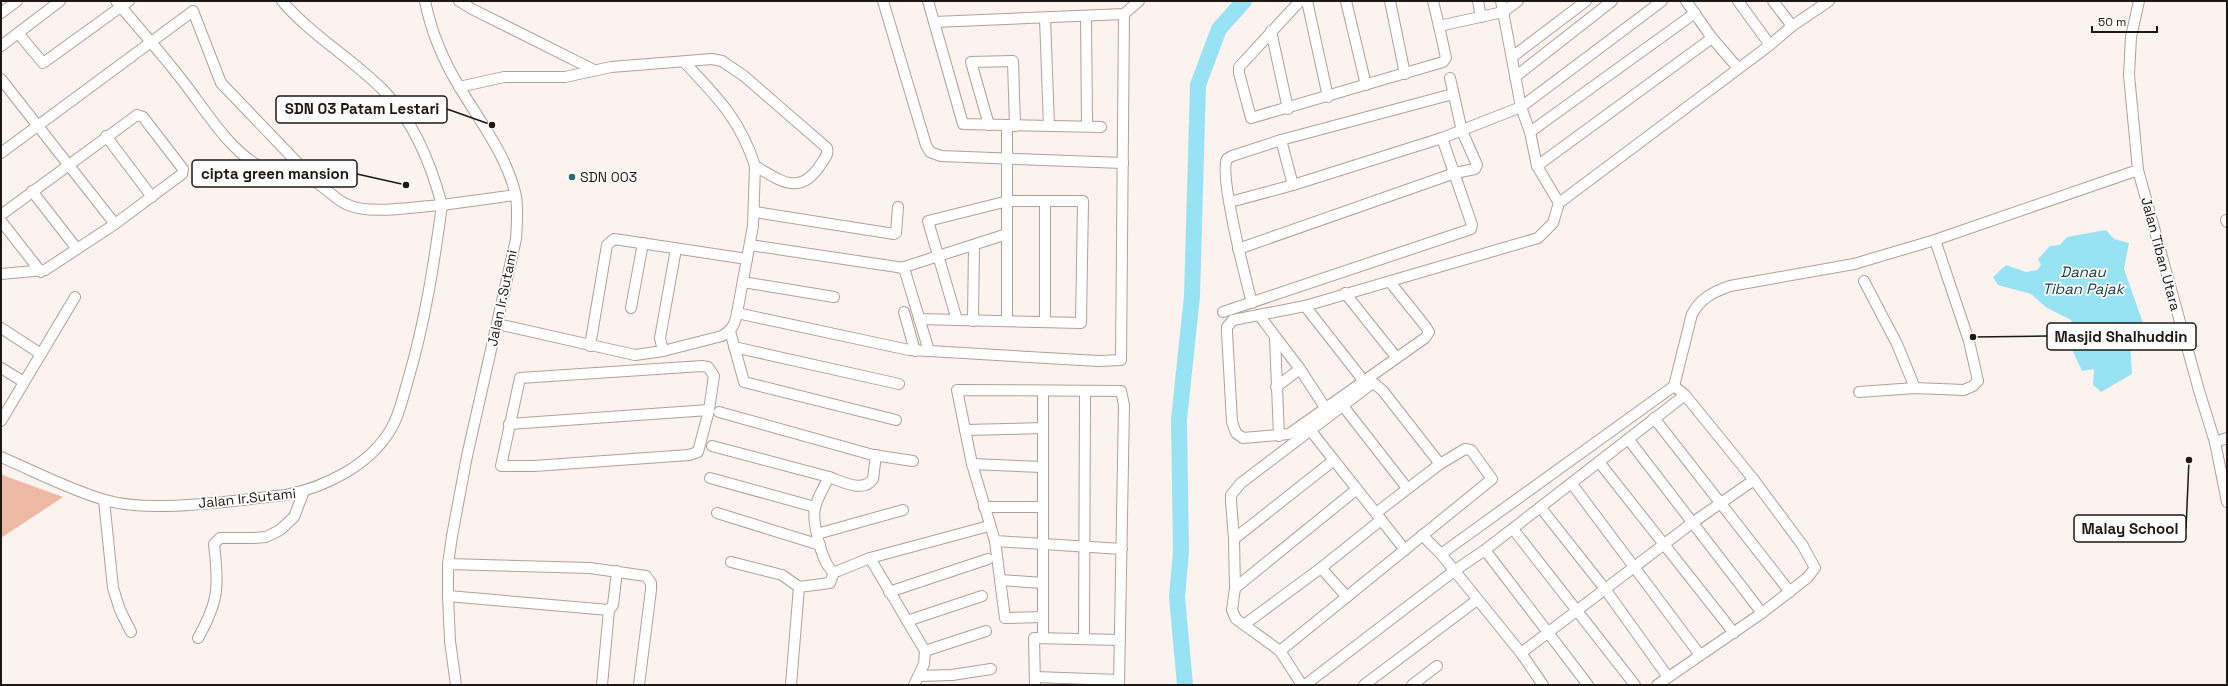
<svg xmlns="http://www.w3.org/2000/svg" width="2228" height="686" viewBox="0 0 2228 686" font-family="'Space Grotesk',sans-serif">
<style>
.green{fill:#eeb9a3}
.water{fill:#97e3f4}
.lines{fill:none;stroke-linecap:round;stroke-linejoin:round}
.river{stroke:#97e3f4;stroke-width:16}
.minor-casing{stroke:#b0a09a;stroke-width:12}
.minor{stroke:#fff;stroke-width:10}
.poi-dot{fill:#226a77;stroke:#fff;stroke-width:1.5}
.labels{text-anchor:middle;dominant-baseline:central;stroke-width:3.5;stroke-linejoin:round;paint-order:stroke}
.poi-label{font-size:14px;fill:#1d1715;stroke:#fff;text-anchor:start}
.street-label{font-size:14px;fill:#1d1715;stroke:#fff}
.water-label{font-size:15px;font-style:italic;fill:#1c4048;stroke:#fff}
.leader{fill:none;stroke:#1d1715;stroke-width:1.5}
.callout-dot{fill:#1d1715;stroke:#fff;stroke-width:1.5}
.callout{fill:#fff;stroke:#1d1715;stroke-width:1.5}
.callout-label{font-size:15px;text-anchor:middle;font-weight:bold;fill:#1d1715}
</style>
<rect width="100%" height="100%" fill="#fdf3ee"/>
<!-- green -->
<path class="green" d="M 1,474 L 5,476 L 63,497 L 1,538 Z"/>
<!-- water -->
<path class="water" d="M 2106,230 L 2114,239 L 2129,243 L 2124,269 L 2144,326 L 2130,340 L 2132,374 L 2101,392 L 2093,385 L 2094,369 L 2082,371 L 2066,337 L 2074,330 L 2071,320 L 2047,308 L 2031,294 L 1998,285 L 1993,277 L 2006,265 L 2026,272 L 2037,270 L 2041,265 L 2038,259 L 2050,246 L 2060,245 L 2067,237 Z"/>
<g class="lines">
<!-- river -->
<path class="river" d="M 1185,685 L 1177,597 L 1181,552 L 1179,419 L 1192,296 L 1198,85 L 1219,29 L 1244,1"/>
<!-- minor casing -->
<g class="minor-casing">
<g id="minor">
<path d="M 116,1 C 138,27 161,53 182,80 C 204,108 228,149 259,166 C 276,175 294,173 311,180 C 324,185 333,198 346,204 C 369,216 417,206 442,205 C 431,164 414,122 385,92 C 353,59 312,36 282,1"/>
<path d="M 425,1 C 431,31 444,62 460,88 C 481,123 507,156 516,196 C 518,210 517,224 516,239 L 467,456 L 452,536 L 448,564 L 448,596 L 450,641 L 456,685"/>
<path d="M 459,1 L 472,9 L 594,70"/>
<path d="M 883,1 L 926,145 L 930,152 L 941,156 L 1123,163"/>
<path d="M 928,1 L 963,124 L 1101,127"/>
<path d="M 1300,1 L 1239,67 L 1239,73 L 1251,118 L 1443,62 L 1446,58 L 1439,26"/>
<path d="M 1307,1 L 1328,97"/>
<path d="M 1346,1 L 1366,85"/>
<path d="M 1390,1 L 1405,74"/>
<path d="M 1433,1 L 1439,26 L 1503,12 L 1518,1"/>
<path d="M 1478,1 L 1481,17"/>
<path d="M 1501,1 L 1521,107 L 1530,132 L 1537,166 L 1559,203"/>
<path d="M 1686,1 L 1712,38 L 1737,67"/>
<path d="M 1738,1 L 1770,45"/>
<path d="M 1773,1 L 1792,26"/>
<path d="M 2139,1 L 2131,37 L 2129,75 L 2138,170 L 2200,394 L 2215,442 L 2227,502"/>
<path d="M 1,13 L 17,1"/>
<path d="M 1086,16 L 1087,126"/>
<path d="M 1045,18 L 1049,126"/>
<path d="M 934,22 L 1124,14 L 1139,1"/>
<path d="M 1271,31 L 1288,109"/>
<path d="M 18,33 L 43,63 L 129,1"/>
<path d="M 1,46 L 60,1"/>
<path d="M 1512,57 L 1586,1"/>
<path d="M 1515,77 L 1612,1"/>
<path d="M 1,79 L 115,224"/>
<path d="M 459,87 L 504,77 L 565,77 L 611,67 L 712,59 L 722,61 L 744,76 L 827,148 C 829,155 824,159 821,164 C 800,197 781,181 755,166 C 740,119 717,97 684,62"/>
<path d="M 989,125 L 971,62 L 1013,61 L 1015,126"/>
<path d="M 1530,132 L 1695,13"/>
<path d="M 106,136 L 152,197"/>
<path d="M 1281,140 L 1293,185"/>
<path d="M 1,153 L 193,11 L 221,83 L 313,179"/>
<path d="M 1537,166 L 1712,38"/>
<path d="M 32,191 L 77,249"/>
<path d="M 1230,202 L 1293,185 L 1442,138 L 1521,107 L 1662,1"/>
<path d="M 755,212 L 894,234 L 896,233 L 898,207"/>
<path d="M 1,215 L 137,115 L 143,117 L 183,169 L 182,174 L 115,224 L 45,270 L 1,274"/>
<path d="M 2226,220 L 2227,222"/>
<path d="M 1,221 L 41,272"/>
<path d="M 750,245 L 904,268 L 929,351 L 1098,361 L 1121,360 L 1124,14"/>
<path d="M 1238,249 L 1455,173 L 1475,169 L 1477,165 L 1462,131 L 1450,78"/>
<path d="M 901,268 L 1007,234"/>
<path d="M 1864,281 L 1897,344 L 1915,388"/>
<path d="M 743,282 L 834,297"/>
<path d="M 1390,282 L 1426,327 L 1429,332 L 1425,338 L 1289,434 L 1243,438 L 1236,433 L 1232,422 L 1227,332 L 1227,327 L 1233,320 L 1305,306 L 1538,238 L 1553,223 L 1559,203 L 1770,45 L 1792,26 L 1829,1"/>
<path d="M 1345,293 L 1396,357"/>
<path d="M 1252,303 C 1246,280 1219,175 1227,159 L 1232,156 L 1281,140 L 1453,94"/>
<path d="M 1305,306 L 1363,380"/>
<path d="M 631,308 L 643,243"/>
<path d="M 904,312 L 915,351"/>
<path d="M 1223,312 L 1471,229 L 1472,225 L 1442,138"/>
<path d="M 737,313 L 909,350 L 929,351"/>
<path d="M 1259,315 L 1300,369 L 1326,409"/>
<path d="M 919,319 L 1081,323 L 1083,201 L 1008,201 L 928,221 L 957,320"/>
<path d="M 973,321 L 974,245"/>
<path d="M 1007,321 L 1007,126"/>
<path d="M 1045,322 L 1045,201"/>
<path d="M 497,324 L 635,355 L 663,351 L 722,336 C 732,330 735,324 737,313 L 753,226 L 755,166"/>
<path d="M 1,328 L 41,354"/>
<path d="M 730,331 L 744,382 L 896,420"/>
<path d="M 1275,337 L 1279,436"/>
<path d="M 590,346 L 607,245 L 614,239 L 747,259"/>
<path d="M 734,347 L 899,384"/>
<path d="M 663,351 L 660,338 L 676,249"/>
<path d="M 702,366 L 708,367 L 714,376 L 709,410 L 698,452 L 689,455 L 534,466 L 501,466 L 520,378 Z"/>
<path d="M 1,368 L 24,382"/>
<path d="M 1276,387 L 1300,369"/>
<path d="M 1043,391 L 1043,638"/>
<path d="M 1859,392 L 1915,388 L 1964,390 L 1973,386 L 1978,381 L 1969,341 L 1935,240"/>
<path d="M 1343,406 L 1407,488"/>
<path d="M 719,412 L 873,455 L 913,461"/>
<path d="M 1654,418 L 1790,592"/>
<path d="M 1,421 L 75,297"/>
<path d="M 509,424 L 709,410"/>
<path d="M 1307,426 L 1405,550"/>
<path d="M 965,430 L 1043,428"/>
<path d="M 1629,440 L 1762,613"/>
<path d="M 2215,442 L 2227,438"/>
<path d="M 712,446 L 829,477 C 824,487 817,498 815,508 C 812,521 822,566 834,572 L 838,571 L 870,558 L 925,651 L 924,664 L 914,685"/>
<path d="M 1,457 C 34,471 70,490 105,500 C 153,514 235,500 286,495 C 326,487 370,465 391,429 C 400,414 403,396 408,380 C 425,322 434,264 442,205 L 515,195"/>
<path d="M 1599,462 L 1734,633"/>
<path d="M 972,464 L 1042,467"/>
<path d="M 829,477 C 843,482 863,493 873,479 L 876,455"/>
<path d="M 710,478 L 815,507"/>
<path d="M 1572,484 L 1700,655"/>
<path d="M 104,500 L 113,588 L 120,610 L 131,632"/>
<path d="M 984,507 L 1043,507"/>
<path d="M 1541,508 L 1605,589 L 1668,677"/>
<path d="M 717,513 L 820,545"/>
<path d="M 1513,529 L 1635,685"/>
<path d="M 817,534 L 903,510"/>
<path d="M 1422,535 L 1441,554 L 1521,653 L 1543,685"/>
<path d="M 1234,539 L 1334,460"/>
<path d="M 995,541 L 1005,618 L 1043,617"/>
<path d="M 1485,550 L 1588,685"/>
<path d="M 1441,554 L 1674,386"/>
<path d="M 870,558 L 989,526"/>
<path d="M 731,562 L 782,575 L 799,587 L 830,583 L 834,572"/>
<path d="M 448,564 L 590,568 L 646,576 L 651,583 L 651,590 L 639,685"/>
<path d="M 1321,568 L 1347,597"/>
<path d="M 1000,580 L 1043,583"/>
<path d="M 1235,588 L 1357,489"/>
<path d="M 889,592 L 988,559"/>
<path d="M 448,596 L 609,610"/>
<path d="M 907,621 L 982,596"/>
<path d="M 1245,624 L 1321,568 L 1381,520"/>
<path d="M 198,638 C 219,601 219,586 214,544 L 220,538 L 253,538 L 266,537 L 280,530 L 294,517 L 304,491"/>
<path d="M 1084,639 L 1085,391"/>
<path d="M 925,651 L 986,631"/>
<path d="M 1280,651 L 1492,479 L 1471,450 L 1465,449 L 1440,464 L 1376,513"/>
<path d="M 1521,653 L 1692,523 L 1754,480"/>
<path d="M 919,676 L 952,675 L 991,669"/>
<path d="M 1035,677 L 1119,680"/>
<path d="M 602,685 L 609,610 L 613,605 L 617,571"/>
<path d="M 791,685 L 799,587"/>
<path d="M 1035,685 L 1034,638 L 1120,640"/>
<path d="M 1119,685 L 1124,405 L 1121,391 L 957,390 L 972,464 L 995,541 L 1122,549"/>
<path d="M 1302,685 L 1280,651 L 1236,619 L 1232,610 L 1235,588 L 1234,539 L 1231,501 L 1231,495 L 1241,483 L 1370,385 L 1375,384 L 1383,391 L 1440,464"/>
<path d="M 1305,685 L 1454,571 L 1485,550 L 1685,395"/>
<path d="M 1364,685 L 1477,600"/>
<path d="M 1412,685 L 1437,666"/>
<path d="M 1657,685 L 1762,613 L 1807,578 L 1815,568 L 1803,546 L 1754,480 L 1685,395 L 1674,386 L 1692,314 C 1701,298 1713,292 1730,286 L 1854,264 L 1935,240 L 2138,170"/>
</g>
</g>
<!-- minor -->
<use href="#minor" class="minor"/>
</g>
<!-- markers -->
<circle class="poi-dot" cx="572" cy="177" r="4"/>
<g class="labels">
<!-- poi labels -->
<g class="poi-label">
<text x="580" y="177">SDN 003</text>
</g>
<!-- street labels -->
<g class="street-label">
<text transform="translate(2161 254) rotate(75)">Jalan Tiban Utara</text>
<text transform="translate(502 298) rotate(-78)">Jalan Ir.Sutami</text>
<text transform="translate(247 498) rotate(-6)">Jalan Ir.Sutami</text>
</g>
<!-- water labels -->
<g class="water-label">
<text x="2083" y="271">Danau<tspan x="2083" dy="17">Tiban Pajak</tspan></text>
</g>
</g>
<!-- callouts -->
<path class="leader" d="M492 125L447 109M406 185L357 174M1973 337L2047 336M2189 460L2186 529"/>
<g class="callout-dot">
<circle cx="492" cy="125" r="4"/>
<circle cx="406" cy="185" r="4"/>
<circle cx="1973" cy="337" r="4"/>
<circle cx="2189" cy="460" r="4"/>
</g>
<g class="callout">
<rect x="276" y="96" width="171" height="27" rx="4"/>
<rect x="192" y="160" width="165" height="27" rx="4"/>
<rect x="2047" y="323" width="149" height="27" rx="4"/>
<rect x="2074" y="515" width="112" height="27" rx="4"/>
</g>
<g class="callout-label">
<text x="362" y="114">SDN 03 Patam Lestari</text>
<text x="275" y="179">cipta green mansion</text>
<text x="2121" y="342">Masjid Shalhuddin</text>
<text x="2130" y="534">Malay School</text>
</g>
<!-- border -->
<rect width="2228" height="686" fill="none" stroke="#1d1715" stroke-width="4"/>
<!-- scale -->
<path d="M2092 26v6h65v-6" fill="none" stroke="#1d1715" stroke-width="2"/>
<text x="2098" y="26" font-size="12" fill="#1d1715" stroke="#ffffff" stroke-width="3" paint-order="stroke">50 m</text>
</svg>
